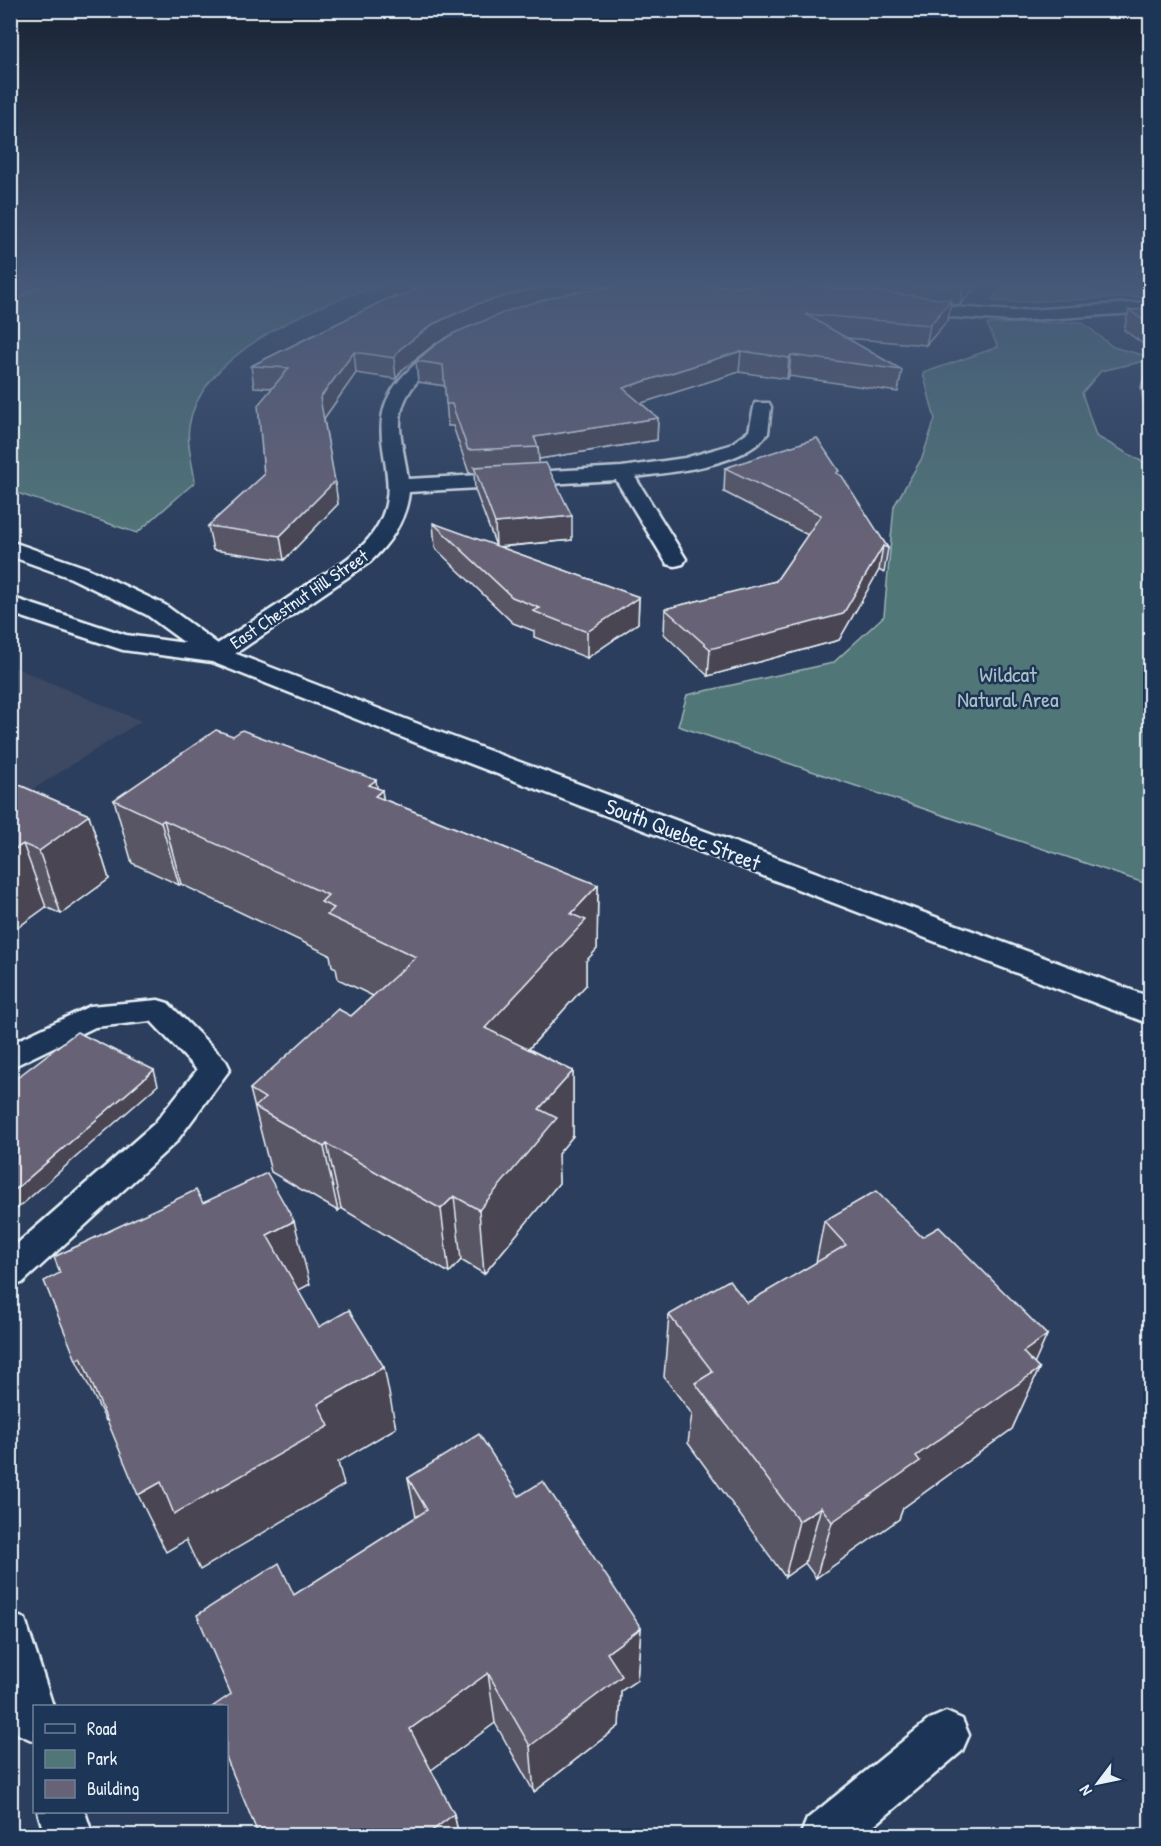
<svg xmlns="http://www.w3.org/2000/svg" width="1161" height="1846" viewBox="0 0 1161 1846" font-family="'Patrick Hand',sans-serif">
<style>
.built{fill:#3e4964}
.green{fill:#517677;stroke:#9cb4b8;stroke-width:1.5}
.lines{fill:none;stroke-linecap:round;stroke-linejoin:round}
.lane-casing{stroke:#e8f1f8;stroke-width:5}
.street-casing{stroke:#e8f1f8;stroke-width:5}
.primary-casing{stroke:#e8f1f8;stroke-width:5}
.path{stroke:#e8f1f8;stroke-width:2;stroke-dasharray:3 2;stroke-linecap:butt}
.lane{fill:#1d3557;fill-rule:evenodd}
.street{fill:#1d3557;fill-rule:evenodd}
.primary{fill:#1d3557;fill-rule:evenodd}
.wall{fill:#595465;stroke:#e8f1f8;stroke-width:1.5}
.shaded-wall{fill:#484553;stroke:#e8f1f8;stroke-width:1.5}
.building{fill:#676276;stroke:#e8f1f8;stroke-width:1.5}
.labels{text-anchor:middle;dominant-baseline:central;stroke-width:5;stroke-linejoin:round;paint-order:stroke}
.far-street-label{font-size:18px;fill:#e8f1f8;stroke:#1d3557}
.park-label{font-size:22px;fill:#acc0c4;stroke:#1d3557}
.street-label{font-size:22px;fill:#e8f1f8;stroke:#1d3557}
</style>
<rect width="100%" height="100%" fill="#2c3e5d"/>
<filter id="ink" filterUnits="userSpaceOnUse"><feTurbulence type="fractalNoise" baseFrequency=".0167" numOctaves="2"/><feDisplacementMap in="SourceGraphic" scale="12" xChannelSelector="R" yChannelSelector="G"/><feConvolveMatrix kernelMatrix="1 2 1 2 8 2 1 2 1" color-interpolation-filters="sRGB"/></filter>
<g filter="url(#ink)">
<!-- built -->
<path class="built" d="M 11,666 L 141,721 L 11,803 Z"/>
<!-- green -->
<g class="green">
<path d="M 11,286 L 381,286 C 318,302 199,354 189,427 C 186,443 193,465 195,482 L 137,533 L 11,491 Z"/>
<path d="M 999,286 L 1150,286 L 1150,296 L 1018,302 L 992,301 Z"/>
<path d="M 1082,322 L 1113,347 L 1150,357 L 1150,360 L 1101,371 L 1082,393 L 1096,436 L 1150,466 L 1150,885 L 678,726 L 687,695 L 833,663 L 884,616 L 894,506 L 922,458 L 935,419 L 923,373 L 998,347 L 987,324 Z"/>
</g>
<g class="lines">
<!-- lane casing -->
<g class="lane-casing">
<g id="lane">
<path d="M 158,1000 L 168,1003 L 226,1061 L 230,1069 L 176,1142 L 22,1283 L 10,1287 L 10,1250 L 154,1124 L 197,1070 L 151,1021 L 95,1027 L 10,1068 L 10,1044 L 90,1006 Z"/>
<path d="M 10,1613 L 25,1619 L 53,1706 L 34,1706 L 34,1741 L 18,1734 L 10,1715 Z"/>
<path d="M 946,1712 L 962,1719 L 969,1735 L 962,1751 L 862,1836 L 800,1836 L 807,1819 L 930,1719 Z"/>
<path d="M 38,1812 L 85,1812 L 93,1836 L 45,1836 Z"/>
</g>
</g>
<!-- street casing -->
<g class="street-casing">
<g id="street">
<path d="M 1150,302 L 1150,312 L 1013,321 L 904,314 L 896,309 L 904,304 L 1013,311 Z"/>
<path d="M 453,341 L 461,346 L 459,350 C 429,367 398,390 400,428 C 401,445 406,462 408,479 L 622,467 L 685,458 L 730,445 L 749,431 L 755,403 L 769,403 L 771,407 L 768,433 C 745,466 672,472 635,477 L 686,559 L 683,564 L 675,566 L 667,564 L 616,480 L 409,492 C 406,521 390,543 370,562 L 226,660 L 217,663 L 208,660 L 204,655 L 208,650 C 240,629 273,609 304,587 C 329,571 359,555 375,530 C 413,472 347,427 411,368 C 422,357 438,345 453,341 Z"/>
</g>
</g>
<!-- primary casing -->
<g class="primary-casing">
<path id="primary" d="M 10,541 L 87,568 L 165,605 L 226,650 L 439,732 L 1150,997 L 1150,1024 L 419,744 L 212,662 L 123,650 L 10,613 L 10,597 L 126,635 L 185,643 L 147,615 L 71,578 L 10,556 Z"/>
</g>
<!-- path -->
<path class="path" d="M 10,303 L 40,286"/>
<!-- lane -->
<use href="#lane" class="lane"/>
<!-- street -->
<use href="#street" class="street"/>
<!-- primary -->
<use href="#primary" class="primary"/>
</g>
<!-- wall -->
<g class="wall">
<path d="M 415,286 L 976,286 L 960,305 L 951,304 L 948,320 L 926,345 L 846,338 L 902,370 L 898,392 L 789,376 L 787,379 L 739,372 L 641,403 L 658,418 L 657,440 L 539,459 L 539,463 L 572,540 L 500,547 L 639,597 L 638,623 L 587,658 L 534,637 L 534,631 L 513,623 L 435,548 L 433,523 L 496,546 L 475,490 L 474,473 L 469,473 L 453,426 L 448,426 L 445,386 L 418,382 L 416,361 L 440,342 L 435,344 L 402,370 L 396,379 L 356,373 L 324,418 L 338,504 L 284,560 L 213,550 L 208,526 L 264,475 L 272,388 L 254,387 L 251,366 L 395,295 L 396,298 L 411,292 L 411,287 Z"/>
<path d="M 1150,309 L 1150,349 L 1124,330 L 1129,310 Z"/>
<path d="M 1150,365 L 1150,416 L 1146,417 L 1141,387 L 1147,366 Z"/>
<path d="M 725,468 L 838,475 L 888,548 L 884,573 L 879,570 L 839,640 L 708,676 L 664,634 L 665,609 L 776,581 L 808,535 L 724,492 Z"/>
<path d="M 10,781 L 89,815 L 109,879 L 61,914 L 46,907 L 10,933 Z"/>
<path d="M 377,788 L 382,790 L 383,799 L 598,885 L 597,949 L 586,961 L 586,985 L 529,1049 L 573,1071 L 573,1136 L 558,1154 L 559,1183 L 484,1274 L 461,1260 L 449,1273 L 341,1208 L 338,1211 L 271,1172 L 250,1089 L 351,1016 L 373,996 L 338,979 L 336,968 L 332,966 L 330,955 L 181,884 L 179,885 L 132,863 L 114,800 Z"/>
<path d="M 824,1221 L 922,1237 L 1047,1335 L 1034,1364 L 1039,1369 L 1012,1429 L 903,1508 L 899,1519 L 816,1578 L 805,1563 L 785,1577 L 688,1443 L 692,1414 L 664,1377 L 669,1315 L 747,1303 L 816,1263 Z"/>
<path d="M 408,1478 L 519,1496 L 641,1628 L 637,1680 L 621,1691 L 619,1726 L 534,1792 L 495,1723 L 431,1770 L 454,1814 L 459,1836 L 259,1836 L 294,1595 L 416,1517 Z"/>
</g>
<!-- shaded-wall -->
<g class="shaded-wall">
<path d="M 551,286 L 630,286 L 478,324 L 435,344 L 402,370 L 396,379 L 394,358 L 400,349 L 433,324 L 477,304 L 527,290 Z"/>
<path d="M 964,286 L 976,286 L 960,305 Z"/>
<path d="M 951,300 L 948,320 L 926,345 L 930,325 Z"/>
<path d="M 741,351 L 739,372 L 623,409 L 623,388 Z"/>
<path d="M 354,352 L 356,373 L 323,420 L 320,398 Z"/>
<path d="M 791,355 L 789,376 L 787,379 L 789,358 Z"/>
<path d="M 1150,400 L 1150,416 L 1146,417 Z"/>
<path d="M 658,418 L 657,440 L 539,459 L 538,447 L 534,437 Z"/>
<path d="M 335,481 L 338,504 L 284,560 L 280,536 Z"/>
<path d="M 572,516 L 572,540 L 496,547 L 495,523 Z"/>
<path d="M 883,546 L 879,570 L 839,640 L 708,676 L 710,649 Z"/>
<path d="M 639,597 L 638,623 L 587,658 L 587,632 Z"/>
<path d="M 376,780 L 378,794 L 382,790 L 390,853 L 369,785 Z"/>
<path d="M 89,815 L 109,879 L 61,914 L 39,851 Z"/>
<path d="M 164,820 L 181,884 L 179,885 L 161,822 Z"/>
<path d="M 23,844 L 46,907 L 10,933 L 10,852 Z"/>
<path d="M 598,885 L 597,949 L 586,961 L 586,985 L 490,1092 L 485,1028 L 571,914 Z"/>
<path d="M 154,1070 L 158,1085 L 10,1215 L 10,1194 Z"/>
<path d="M 573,1071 L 573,1136 L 558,1154 L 559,1183 L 484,1274 L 479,1210 L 539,1109 Z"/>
<path d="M 327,1144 L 341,1208 L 338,1211 L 324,1147 Z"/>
<path d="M 454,1196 L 461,1260 L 449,1273 L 441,1209 Z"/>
<path d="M 294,1221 L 310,1284 L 284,1298 L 267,1235 Z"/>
<path d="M 1047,1335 L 1029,1376 L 1039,1369 L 1012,1429 L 903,1508 L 899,1519 L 816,1578 L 832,1522 L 1023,1352 Z"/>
<path d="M 81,1357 L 111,1418 L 106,1421 L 76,1360 Z"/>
<path d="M 384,1367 L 396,1428 L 338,1462 L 344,1485 L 200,1570 L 186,1540 L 166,1552 L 138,1495 L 161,1482 L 318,1404 Z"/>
<path d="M 821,1507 L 805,1563 L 785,1577 L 799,1521 Z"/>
<path d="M 641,1628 L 637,1680 L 621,1691 L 619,1726 L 534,1792 L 530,1746 L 607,1653 Z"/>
<path d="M 488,1673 L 495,1723 L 423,1776 L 410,1729 Z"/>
<path d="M 454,1814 L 459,1836 L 425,1836 Z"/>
</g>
<!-- building -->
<g class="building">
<path d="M 415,286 L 551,286 L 527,290 L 477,304 L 433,324 L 400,349 L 394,358 L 354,352 L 320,398 L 335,481 L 280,536 L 208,526 L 264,475 L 258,405 L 289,368 L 251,366 L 395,295 L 393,299 L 417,290 L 411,287 Z"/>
<path d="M 618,286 L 806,286 L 873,291 L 951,300 L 930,325 L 805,314 L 902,370 L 791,355 L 789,358 L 741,351 L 623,388 L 658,418 L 534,437 L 538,447 L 468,450 L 452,404 L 446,404 L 443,365 L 416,361 L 435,345 L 454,333 L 518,307 L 565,294 Z"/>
<path d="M 1150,309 L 1150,325 L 1129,310 Z"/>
<path d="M 1150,365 L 1150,386 L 1147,366 Z"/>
<path d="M 817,438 L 839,471 L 836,473 L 842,476 L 888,548 L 883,546 L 843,614 L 710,649 L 665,609 L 776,581 L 821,515 L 725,468 Z"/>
<path d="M 546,463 L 572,516 L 495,523 L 474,467 Z"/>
<path d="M 433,523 L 639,597 L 587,632 L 533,611 L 540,608 L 512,597 Z"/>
<path d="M 216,730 L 233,736 L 242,730 L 376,780 L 369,785 L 382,790 L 375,796 L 598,885 L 571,914 L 586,920 L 485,1028 L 573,1071 L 539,1109 L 557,1118 L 479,1210 L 454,1196 L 441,1209 L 327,1144 L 324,1147 L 255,1107 L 265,1098 L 250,1089 L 338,1009 L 351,1016 L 416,957 L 327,915 L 334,908 L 321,902 L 328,895 L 164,820 L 161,822 L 114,800 Z"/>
<path d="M 10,781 L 89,815 L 39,851 L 23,844 L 10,852 Z"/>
<path d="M 77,1032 L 154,1070 L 10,1194 L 10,1083 Z"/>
<path d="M 267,1173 L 294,1221 L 267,1235 L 319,1327 L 349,1310 L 384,1367 L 318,1404 L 329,1426 L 174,1514 L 161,1482 L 138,1495 L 81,1357 L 76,1360 L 44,1281 L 60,1273 L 54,1257 L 196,1190 L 203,1203 Z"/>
<path d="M 876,1191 L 922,1237 L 939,1227 L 1047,1335 L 1023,1352 L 1039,1369 L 916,1456 L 920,1461 L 832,1522 L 821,1507 L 799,1521 L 695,1383 L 713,1372 L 669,1315 L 729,1280 L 747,1303 L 846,1245 L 824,1221 Z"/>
<path d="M 479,1434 L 519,1496 L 543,1481 L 641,1628 L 607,1653 L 622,1676 L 530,1746 L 488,1673 L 410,1729 L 454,1814 L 425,1836 L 259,1836 L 226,1757 L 226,1707 L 212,1707 L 231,1694 L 197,1615 L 279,1563 L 294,1595 L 427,1510 L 408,1478 Z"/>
</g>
</g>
<!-- sky -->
<linearGradient id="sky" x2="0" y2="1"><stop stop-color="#182233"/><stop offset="0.52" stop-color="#455878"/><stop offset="1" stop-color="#455878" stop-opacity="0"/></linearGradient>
<rect width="1161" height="545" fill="url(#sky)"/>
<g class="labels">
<!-- far-street labels -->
<g class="far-street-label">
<text transform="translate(299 599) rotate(-34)">East Chestnut Hill Street</text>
</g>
<!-- park labels -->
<g class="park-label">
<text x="1008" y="674">Wildcat<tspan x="1008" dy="25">Natural Area</tspan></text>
</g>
<!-- street labels -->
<g class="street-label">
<text transform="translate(683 834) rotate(21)">South Quebec Street</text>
</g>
</g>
<!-- margin -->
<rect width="1161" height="1846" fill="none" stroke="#1d3557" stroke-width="36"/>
<rect x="18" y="18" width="1125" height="1810" fill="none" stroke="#e8f1f8" stroke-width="2" filter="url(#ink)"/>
<!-- legend -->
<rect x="33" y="1705" width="195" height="108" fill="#1d3557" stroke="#6e8097" stroke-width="1.5"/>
<rect x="45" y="1724" width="30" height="9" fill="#1d3557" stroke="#6e8097" stroke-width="1.5"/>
<text x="87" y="1735" font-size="18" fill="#e8f1f8">Road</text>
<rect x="45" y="1750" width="30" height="18" fill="#517677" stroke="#6e8097" stroke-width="1.5"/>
<text x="87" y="1765" font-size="18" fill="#e8f1f8">Park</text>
<rect x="45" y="1780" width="30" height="18" fill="#676276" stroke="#6e8097" stroke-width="1.5"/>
<text x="87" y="1795" font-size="18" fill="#e8f1f8">Building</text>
<!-- north arrow -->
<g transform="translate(1098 1783) rotate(238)" stroke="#1d3557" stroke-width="4.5" paint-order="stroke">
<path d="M0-4.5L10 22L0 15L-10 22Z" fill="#e8f1f8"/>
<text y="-9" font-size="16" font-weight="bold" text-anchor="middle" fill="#e8f1f8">N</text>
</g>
</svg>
